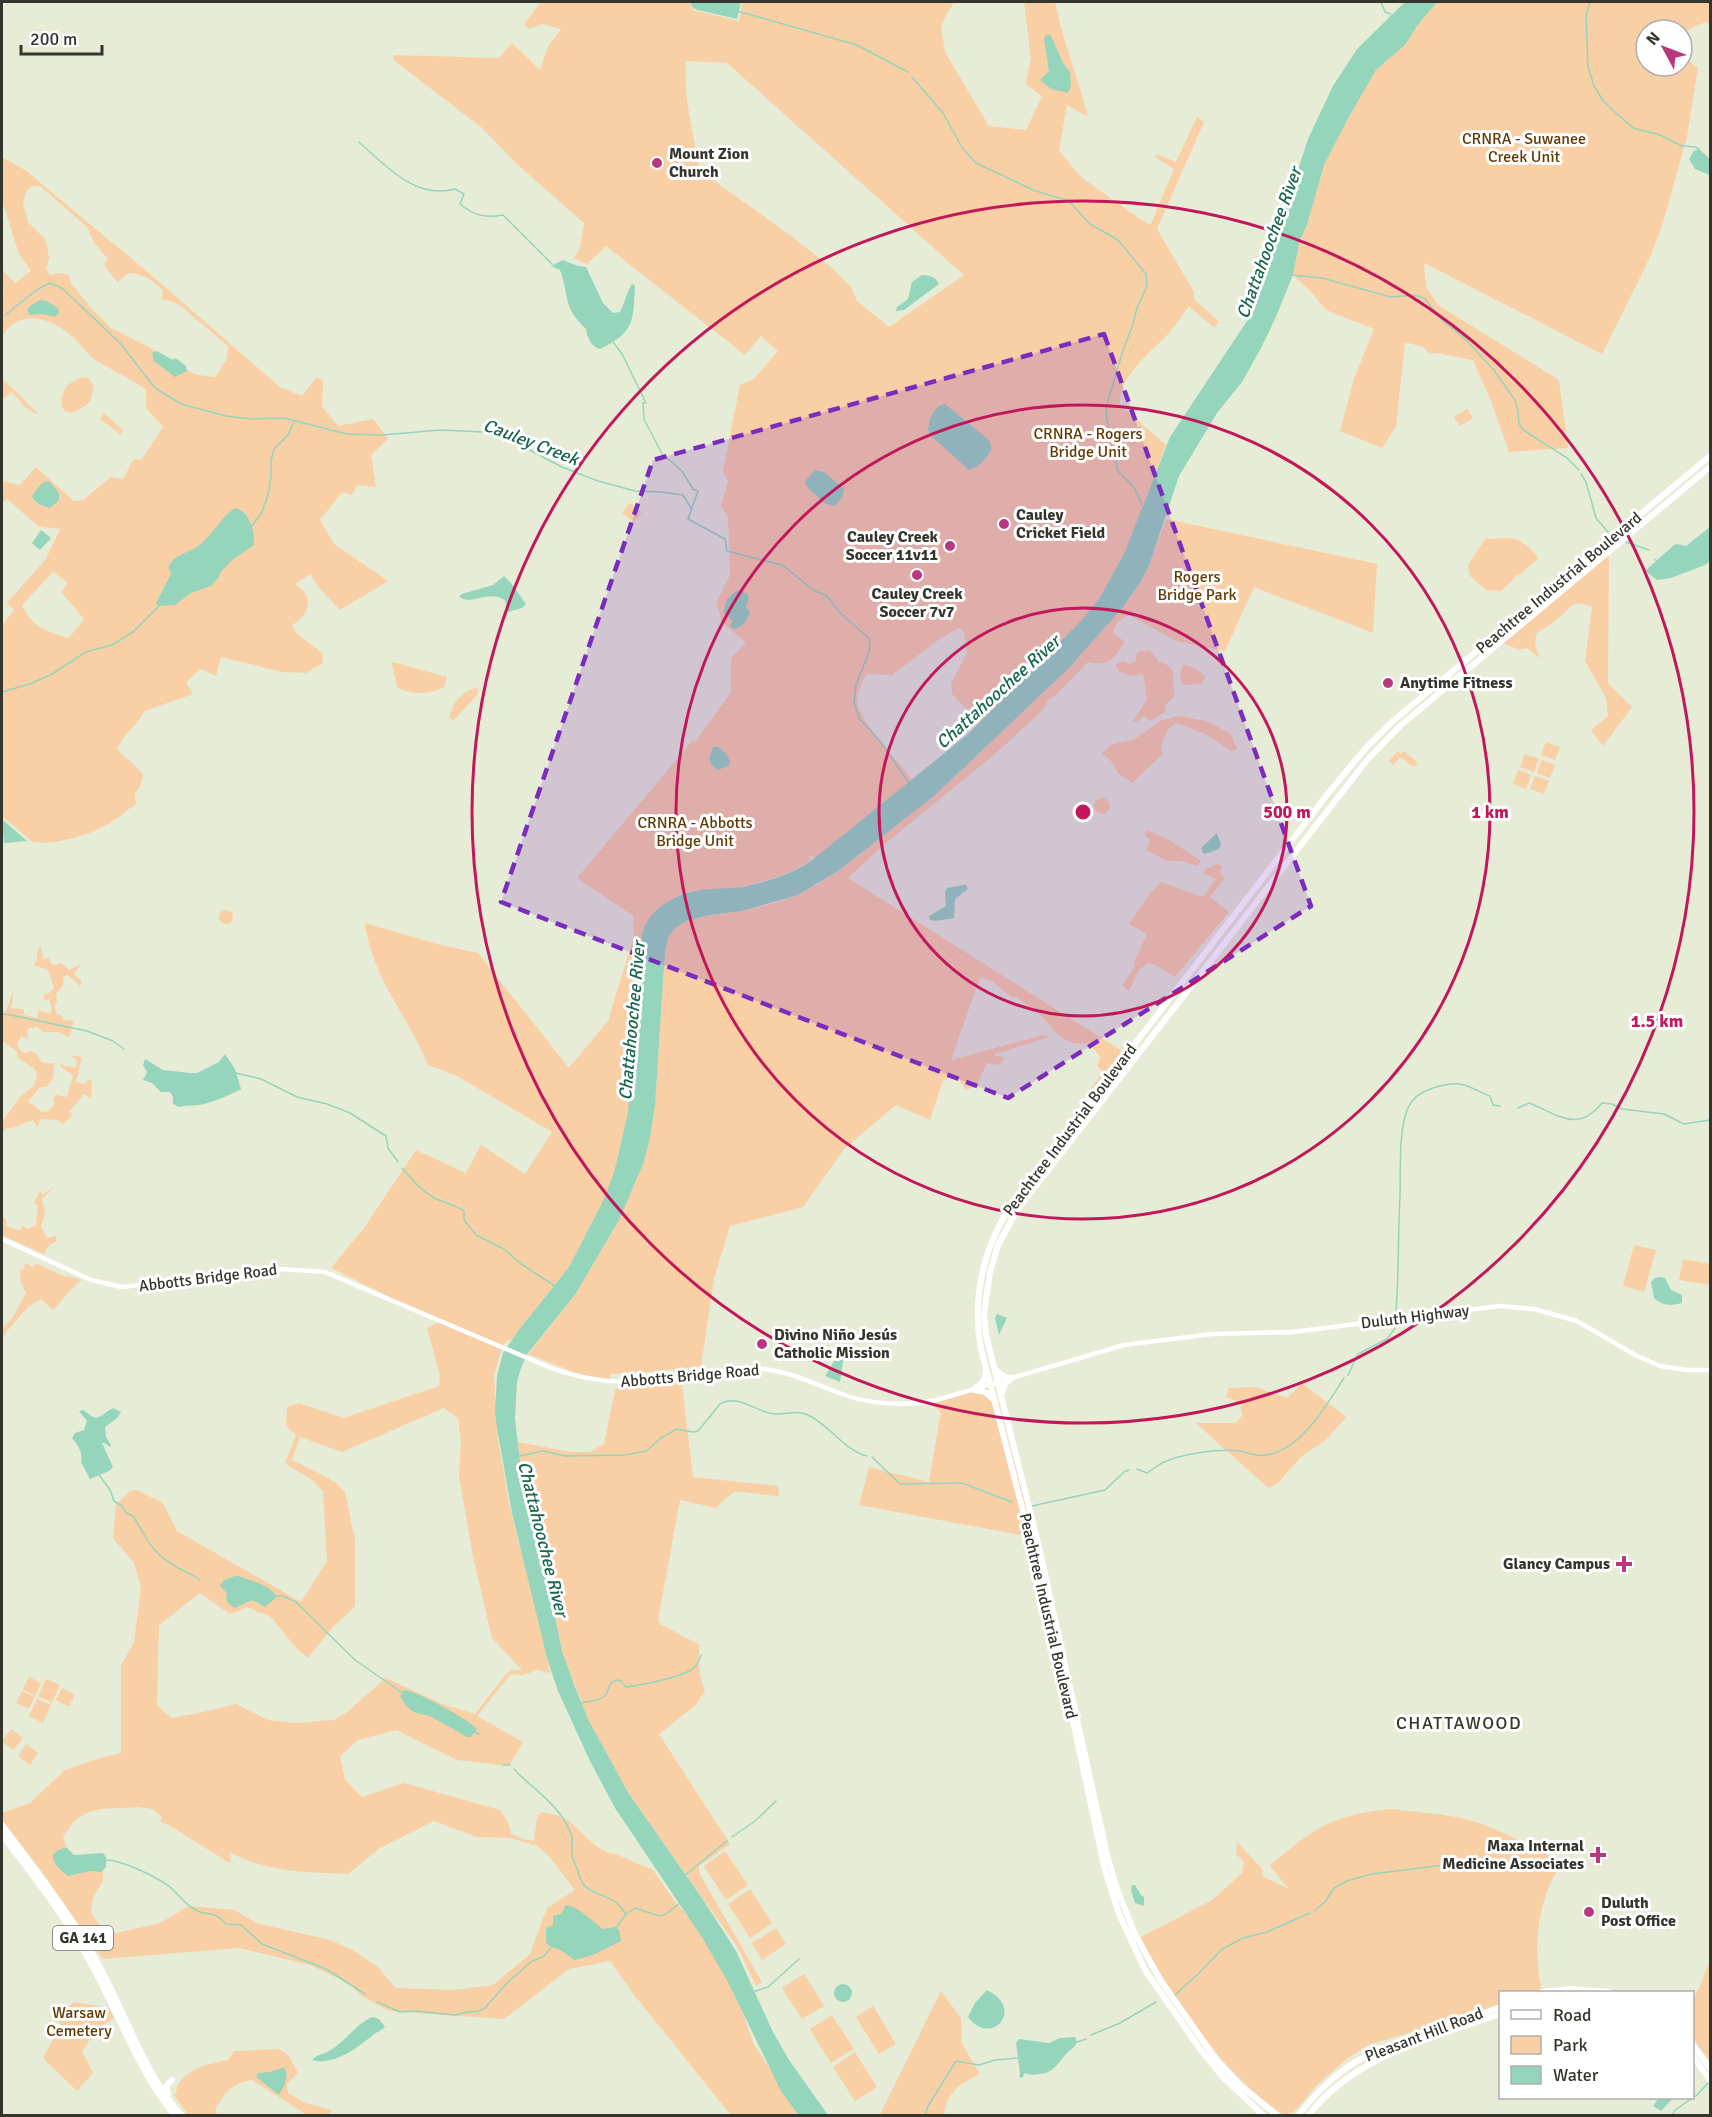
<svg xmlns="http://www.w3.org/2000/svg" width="1712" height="2117" viewBox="0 0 1712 2117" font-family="Signika,sans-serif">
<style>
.green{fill:#f9cfa6;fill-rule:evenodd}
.water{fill:#95d5bb}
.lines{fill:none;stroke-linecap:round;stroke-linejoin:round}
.stream{stroke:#95d5bb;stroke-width:1.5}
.secondary{stroke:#fff;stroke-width:4.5}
.trunk{stroke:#fff;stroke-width:6}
.marked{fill:#7b2cbf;fill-opacity:0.2;stroke:#7b2cbf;stroke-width:4.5;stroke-dasharray:12 8;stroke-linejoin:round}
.ring{fill:none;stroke:#c2185b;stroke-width:3}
.poi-dot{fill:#ba377f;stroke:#fff;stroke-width:2}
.labels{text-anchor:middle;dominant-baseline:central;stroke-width:6;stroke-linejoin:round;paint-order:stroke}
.shield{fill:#fff;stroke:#71726c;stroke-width:1.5}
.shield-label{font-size:15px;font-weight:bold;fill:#34352d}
.park-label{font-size:16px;fill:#623902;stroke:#fff}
.poi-label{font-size:16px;font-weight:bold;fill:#34352d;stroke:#fff;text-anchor:start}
.street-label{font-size:16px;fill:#34352d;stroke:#fff}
.water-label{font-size:18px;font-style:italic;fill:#19674e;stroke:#fff}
.neighbourhood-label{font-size:18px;letter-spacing:1.5px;fill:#353827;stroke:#fff}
.centre{fill:#c2185b;stroke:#fff;stroke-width:3}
.ring-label{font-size:18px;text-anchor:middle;font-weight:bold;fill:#c2185b;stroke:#fff;stroke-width:6;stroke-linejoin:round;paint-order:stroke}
</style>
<rect width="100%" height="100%" fill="#e7ecd6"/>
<!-- green -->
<g class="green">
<path d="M 541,2 L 690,2 L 693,10 L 739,21 L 742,2 L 954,2 L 941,25 L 945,52 L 989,126 L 1026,130 L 1042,96 L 1026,84 L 1031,58 L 1024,2 L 1055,2 C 1063,41 1078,78 1088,117 L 1067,105 L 1059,151 L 1082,178 L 1146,223 L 1151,224 L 1174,169 L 1155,157 L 1156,154 L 1176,162 L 1197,117 L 1204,122 L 1157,229 L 1194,292 L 1194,299 L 1219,322 L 1214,328 L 1189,306 C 1182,315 1176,325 1169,333 C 1150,354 1119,374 1120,405 L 1166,445 L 1110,593 L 982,725 L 952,694 L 951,684 L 967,653 L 964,632 L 959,628 L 941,638 L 892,675 L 867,674 C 861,683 857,694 858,705 C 861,722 902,766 914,782 L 816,860 L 811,855 L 809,857 L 812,859 C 783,878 762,882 730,889 C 721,891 711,889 702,890 C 678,891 653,908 643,930 L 632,1069 L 635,1082 L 629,1109 L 627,1141 L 603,1201 L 569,1267 L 511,1340 L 508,1340 L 503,1345 L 494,1375 L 498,1440 L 509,1503 L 519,1544 L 534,1587 L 550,1673 L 538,1670 L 523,1675 L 511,1674 L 477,1716 L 523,1742 L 509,1766 L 457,1760 L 396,1730 L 358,1740 L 340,1756 L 345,1780 L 362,1797 L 404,1783 L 500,1810 L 508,1822 L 511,1834 L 523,1839 L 534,1841 L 537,1818 L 541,1812 C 547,1813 554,1814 560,1816 C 578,1823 595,1854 616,1854 L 653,1870 L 676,1903 L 705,1934 L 740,2005 L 754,2045 L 802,2115 L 731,2115 L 635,1996 L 610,1961 L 569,1969 L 504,2019 L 389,2011 L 362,1996 L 348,1983 L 310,1965 L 239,1948 L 103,1959 L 37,1865 L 2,1820 L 2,1813 L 30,1803 L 65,1770 L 97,1759 L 121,1753 L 121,1665 L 134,1642 L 141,1588 L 134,1563 L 113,1538 L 116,1505 L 130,1491 L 137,1490 L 163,1503 L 177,1531 L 301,1602 L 327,1561 L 323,1491 L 311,1479 L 287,1465 L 286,1461 L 296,1435 L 286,1426 L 287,1407 L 299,1403 L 343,1418 L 439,1386 L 440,1376 L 427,1328 L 440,1322 L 331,1268 L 364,1228 L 416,1150 L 466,1173 L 481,1145 L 525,1174 L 552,1132 L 457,1076 L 428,1065 C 409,1018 371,975 365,923 L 441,945 L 478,953 L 569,1068 L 608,1021 L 634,936 L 633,916 L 577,878 L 693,740 L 695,742 L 731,692 L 731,658 L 746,643 L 721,621 L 717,601 L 730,575 L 728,517 L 721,506 L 728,481 L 723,471 L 740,385 L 754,379 L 778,351 L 761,336 L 745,355 L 606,246 L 587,264 L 574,258 L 580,248 L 584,223 L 520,167 L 480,126 L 393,60 L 394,55 L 499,58 L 512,43 L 540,70 L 548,46 L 561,29 L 542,24 L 529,29 L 524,24 ZM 686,61 L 727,63 L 964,275 L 889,327 L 857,301 L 851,287 L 833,269 L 786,232 L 699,170 C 694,134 683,98 686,61 ZM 444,1408 L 458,1418 L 461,1442 L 459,1477 L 474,1561 L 492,1638 L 522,1670 L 512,1670 L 506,1674 L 475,1714 L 442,1704 L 386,1678 L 347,1712 L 334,1720 L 294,1723 L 268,1720 L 236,1704 L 199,1713 L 171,1718 L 157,1705 L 159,1625 L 200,1593 L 230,1614 L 247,1607 L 271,1617 L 297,1649 L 308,1658 L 332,1628 L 355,1606 L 355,1540 L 345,1492 L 336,1483 L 321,1474 L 292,1460 L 300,1437 L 342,1452 ZM 136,1807 L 153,1809 L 162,1817 L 160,1822 L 167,1824 L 228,1862 L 231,1862 L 230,1852 C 266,1873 308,1872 348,1874 L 380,1848 L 434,1821 L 477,1837 L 510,1838 L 537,1846 L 548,1855 L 575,1890 L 547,1908 L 530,1954 L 493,1985 L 455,1990 L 395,1988 L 379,1968 L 353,1950 L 330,1940 L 256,1923 L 235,1910 L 189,1906 L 160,1923 L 116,1933 L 104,1931 L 91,1913 L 93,1898 L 103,1880 L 103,1871 L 106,1867 L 106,1857 L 100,1853 L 89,1856 L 74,1855 L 67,1848 L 63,1837 C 82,1804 101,1810 136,1807 Z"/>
<path d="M 1437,2 L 1710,2 L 1710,24 L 1706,22 L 1693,27 L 1682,35 L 1682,30 L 1646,30 L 1646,66 L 1682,66 L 1682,54 L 1698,68 L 1687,137 L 1663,223 L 1650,257 L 1602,354 L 1424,263 L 1426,287 L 1438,305 L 1559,380 L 1568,448 L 1509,452 L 1491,401 L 1473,360 L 1437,353 L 1430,354 L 1423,347 L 1405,342 L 1396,427 L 1382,448 L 1340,431 L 1354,379 L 1374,329 L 1326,310 L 1312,293 L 1293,275 L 1300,240 L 1307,225 L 1324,165 L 1357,102 L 1376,70 L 1405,45 L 1417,26 Z"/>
<path d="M 2,157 L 25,170 L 150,274 L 280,387 L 302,396 L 317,377 L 323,381 L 322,406 L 338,426 L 373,419 L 388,439 L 371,455 L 376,487 L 357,485 L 352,495 L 342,492 L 320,520 L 334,544 L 388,581 L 340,610 L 319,588 L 310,574 L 295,584 C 299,587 304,591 306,595 C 312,608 302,620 292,625 L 296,633 L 322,653 L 323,663 L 306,673 L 282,672 L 221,657 L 216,676 L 201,669 L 186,682 L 193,694 L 145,711 L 136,724 L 126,734 L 117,749 L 143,774 L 140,787 L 135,792 L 135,800 L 137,803 C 128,809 120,817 110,823 C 93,834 54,846 33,842 L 2,816 L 2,625 L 14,610 L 7,603 L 46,559 L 60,529 L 38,526 L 7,499 L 2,503 L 2,484 L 5,481 L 16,485 L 21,484 L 36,467 L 74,501 L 83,500 L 111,477 L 123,479 L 133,460 L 142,459 L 163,427 L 146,408 L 146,389 C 129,379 113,370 97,361 C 88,356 81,345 74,338 C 52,318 21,307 2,336 L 2,296 L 4,290 L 2,289 L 2,270 L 15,283 L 31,271 L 19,254 L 2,201 ZM 33,186 L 40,186 L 87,227 L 95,244 L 108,259 L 104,265 L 117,282 L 129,273 C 145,274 152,280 163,290 L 162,299 L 177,303 L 228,346 L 227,358 L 216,377 L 198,375 L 191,372 L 147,346 L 111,328 L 91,308 L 71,283 L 69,275 L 61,273 L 50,275 L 46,269 L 49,258 L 46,240 L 28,222 L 23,203 L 27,190 ZM 53,572 L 68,583 L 61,592 L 84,619 L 69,638 C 45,631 33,628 22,605 Z"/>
<path d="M 82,377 L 88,378 L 94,386 L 90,402 C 86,405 79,411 73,412 C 58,415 61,395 66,387 C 69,383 78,380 82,377 Z"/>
<path d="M 2,379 C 15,389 25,402 38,413 L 36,414 L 26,408 L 12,392 L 2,400 Z"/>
<path d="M 1467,409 L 1473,418 L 1460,426 L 1454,417 Z"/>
<path d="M 104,413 L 123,430 L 121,435 L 100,419 Z"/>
<path d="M 630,503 L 642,512 L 634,522 L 622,513 Z"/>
<path d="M 1166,519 L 1377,564 L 1373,633 L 1254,587 L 1225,651 L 1176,641 L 1129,615 L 1117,622 L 1113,633 L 1125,642 C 1113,659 1110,667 1088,662 L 1056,695 L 1048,700 L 1043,710 L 994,755 L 887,842 L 848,878 L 1122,1051 L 1090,1092 L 1089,1091 L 1103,1072 L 1097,1066 L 1101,1057 L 1088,1043 C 1060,1047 1055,1028 1038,1013 C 1031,1007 1023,1002 1015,997 L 1011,997 L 993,982 L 981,977 L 977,986 L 974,985 L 973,987 L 976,989 L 951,1060 L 1043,1035 L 1050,1037 L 992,1055 L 1005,1058 L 999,1065 L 987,1063 L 976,1086 L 966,1090 L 957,1077 L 943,1080 L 930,1120 L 896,1105 L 844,1149 L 803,1207 L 730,1226 L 714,1279 L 701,1366 L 650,1372 L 610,1374 L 609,1379 L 579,1374 L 528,1354 L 575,1295 L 619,1220 L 644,1162 L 650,1138 L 655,1105 L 665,953 L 668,938 L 675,928 L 688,920 L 710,915 L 742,911 L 771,904 L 798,895 L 818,884 L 838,871 L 934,796 L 1068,669 L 1123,607 L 1138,586 L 1149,566 Z"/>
<path d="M 1487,538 C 1497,541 1499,537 1508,538 C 1520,538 1530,548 1538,557 L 1537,560 L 1520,574 L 1516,576 L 1511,582 L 1501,591 L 1486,590 L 1470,576 L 1468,565 L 1485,539 Z"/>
<path d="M 1609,546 L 1608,683 L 1632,707 L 1603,746 L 1591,730 L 1608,716 L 1606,698 L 1585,661 L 1592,607 C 1572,599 1573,605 1560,617 C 1553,624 1543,628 1536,634 L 1535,645 L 1540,658 L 1526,648 L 1519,650 L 1497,640 Z"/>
<path d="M 1150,650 L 1159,662 L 1165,663 L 1173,671 L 1174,697 L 1166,704 L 1165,712 L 1150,721 L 1144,716 L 1138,721 L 1132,722 L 1147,700 L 1143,674 L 1131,676 L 1119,672 L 1115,664 L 1123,661 L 1130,664 L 1136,661 L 1137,652 Z"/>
<path d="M 393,662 L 447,677 L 444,687 C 430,695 410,695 397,687 L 392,664 Z"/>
<path d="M 1183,664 L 1197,669 L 1206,677 L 1201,684 L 1182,685 L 1180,676 Z"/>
<path d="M 477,687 L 478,694 L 453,721 L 449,717 C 455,699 459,695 477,687 Z"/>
<path d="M 1179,716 L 1207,721 L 1231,734 L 1237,749 L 1232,752 L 1207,735 L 1176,723 L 1168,729 L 1161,746 L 1163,754 L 1132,783 L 1118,773 L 1111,761 L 1102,753 L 1112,744 L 1133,740 L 1162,720 Z"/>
<path d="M 1546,742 L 1560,747 L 1555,760 L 1541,755 Z"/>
<path d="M 1398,751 L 1401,754 L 1404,751 L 1418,763 L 1414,767 L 1400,757 L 1393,765 L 1389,761 Z"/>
<path d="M 1525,754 L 1539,759 L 1534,772 L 1520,767 Z"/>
<path d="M 1542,760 L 1555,765 L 1550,778 L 1537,773 Z"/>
<path d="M 1518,770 L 1531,775 L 1526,789 L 1513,784 Z"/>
<path d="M 1535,776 L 1549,781 L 1544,794 L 1530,789 Z"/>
<circle cx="1102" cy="806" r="8"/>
<path d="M 1148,830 L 1171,841 L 1201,861 L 1197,866 L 1180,861 L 1167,861 L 1146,850 L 1150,840 L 1144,834 Z"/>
<path d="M 1217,864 L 1222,866 L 1220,874 L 1225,878 L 1210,897 L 1229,912 L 1175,977 L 1155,965 L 1148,963 L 1139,970 L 1129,991 L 1122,986 L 1135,966 L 1134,962 L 1147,934 L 1129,924 L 1151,892 L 1161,882 L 1203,897 L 1216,879 L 1203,873 L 1207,868 Z"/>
<circle cx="226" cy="917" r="7"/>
<path d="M 41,946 L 43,959 L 49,958 L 51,964 L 55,965 L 61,963 L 69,970 L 81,964 L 74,974 L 82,982 L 80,986 L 68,975 L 63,977 L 63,985 L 56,994 L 57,1002 L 54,1005 L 57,1015 L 61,1014 L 63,1020 L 74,1021 L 69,1037 L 58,1032 L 42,1032 L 38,1027 L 29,1028 L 27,1031 L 28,1039 L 21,1036 L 17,1044 L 20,1050 L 25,1053 L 31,1051 L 37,1054 C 40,1064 45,1064 54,1063 C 52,1077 58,1075 46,1087 L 40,1087 L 28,1101 L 42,1112 L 49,1111 L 55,1103 L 53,1100 L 56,1095 L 67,1097 L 73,1075 L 61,1067 L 60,1063 L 65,1066 L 76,1068 L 77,1060 L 70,1055 L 82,1057 L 76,1083 L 85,1084 L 88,1080 L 92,1081 L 91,1098 L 84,1094 L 69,1112 L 73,1115 L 63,1124 L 58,1120 L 40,1119 L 38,1128 L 33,1120 L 9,1129 L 8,1127 L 2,1133 L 2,1122 L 20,1097 L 34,1086 L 37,1076 L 36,1070 L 17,1057 L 17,1052 L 2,1040 L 2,1015 C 9,1009 9,999 14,991 L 11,1008 L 24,1009 L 24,1015 L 37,1018 L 39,1010 L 50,1014 L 52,1009 L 49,999 L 44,1000 L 44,994 L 51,992 L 54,988 L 48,970 L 34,965 L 37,959 L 38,949 Z"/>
<path d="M 54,1187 L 42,1199 L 45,1214 L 41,1227 L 47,1238 L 56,1236 L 57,1241 L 49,1245 L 44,1254 L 2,1235 L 2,1217 L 7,1221 L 5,1225 L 20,1231 L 22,1226 L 28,1229 L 36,1225 L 38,1206 L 34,1203 L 40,1191 L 42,1195 Z"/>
<path d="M 1634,1245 L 1656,1250 L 1644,1292 L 1623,1286 Z"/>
<path d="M 1683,1259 L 1710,1264 L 1710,1285 L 1679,1280 Z"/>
<path d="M 25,1263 L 33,1267 L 37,1264 L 66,1277 L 69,1276 L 80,1280 L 53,1310 L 41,1299 L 28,1307 L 2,1337 L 2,1329 L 13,1317 L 26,1293 L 21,1283 L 20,1270 L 24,1269 Z"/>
<path d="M 677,1383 L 678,1385 L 682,1385 L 693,1477 L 778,1486 L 779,1496 C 771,1496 738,1491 735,1492 C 728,1495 722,1503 716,1508 L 680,1500 L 658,1620 L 660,1624 L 700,1645 C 697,1660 699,1676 705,1691 L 696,1705 L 659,1734 L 730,1844 L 699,1866 L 699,1873 L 762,1982 L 756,1986 L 738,1948 L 629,1794 L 589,1721 L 562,1651 L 539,1539 L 523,1485 L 518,1442 L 571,1452 L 590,1452 L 604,1444 L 615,1390 L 620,1388 Z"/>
<path d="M 1302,1383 L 1346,1417 L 1326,1440 L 1302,1456 L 1278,1483 L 1268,1488 L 1196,1423 L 1235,1423 L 1242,1416 L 1240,1403 L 1226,1397 L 1229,1388 L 1256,1387 L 1287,1398 Z"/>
<path d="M 993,1385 L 1026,1505 L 1031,1537 L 859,1505 L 869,1467 L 929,1482 L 941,1412 L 927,1401 Z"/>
<path d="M 29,1677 L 41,1683 L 35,1696 L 23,1689 Z"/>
<path d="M 46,1679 L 60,1685 L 52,1703 L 38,1696 Z"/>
<path d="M 62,1688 L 75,1695 L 69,1707 L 56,1700 Z"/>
<path d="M 22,1691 L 35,1697 L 29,1709 L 16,1703 Z"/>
<path d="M 37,1699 L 51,1705 L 43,1723 L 29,1716 Z"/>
<path d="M 11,1729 L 23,1738 L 14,1750 L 2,1742 Z"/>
<path d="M 26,1744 L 38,1753 L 30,1765 L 18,1756 Z"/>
<path d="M 1392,1809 C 1413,1812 1435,1813 1456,1817 C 1482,1822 1507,1834 1530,1846 C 1541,1851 1555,1856 1560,1866 C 1537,1900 1533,1949 1541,1988 L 1537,1992 L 1500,1992 L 1500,2006 L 1368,2045 L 1348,2058 L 1318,2084 L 1294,2112 L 1284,2115 C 1220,2072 1178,2004 1139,1938 L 1212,1900 L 1242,1873 L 1244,1862 L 1236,1854 L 1237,1842 L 1263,1870 L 1262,1876 L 1289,1889 L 1270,1866 C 1276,1859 1284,1854 1291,1848 C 1326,1820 1348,1813 1392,1809 Z"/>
<path d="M 725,1851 L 748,1885 L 726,1900 L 704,1866 Z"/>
<path d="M 750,1889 L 772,1923 L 750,1938 L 728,1904 Z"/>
<path d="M 776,1928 L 786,1944 L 762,1960 L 752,1943 Z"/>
<path d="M 1709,1962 L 1710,1963 L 1710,2061 L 1692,2037 L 1693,1997 L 1699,1989 Z"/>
<path d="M 804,1974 L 824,2006 L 802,2019 L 782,1988 Z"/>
<path d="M 941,1991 L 961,2018 L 962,2044 L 980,2074 C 958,2085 948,2091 944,2115 L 880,2115 Z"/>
<path d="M 74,2002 L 109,2008 L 114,2018 L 97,2029 L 82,2051 L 93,2073 L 77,2091 L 43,2058 L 61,2025 L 56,2018 Z"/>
<path d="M 873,2006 L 896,2044 L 879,2054 L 856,2017 Z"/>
<path d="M 832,2015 L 854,2049 L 831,2063 L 810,2029 Z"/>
<path d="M 279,2049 L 289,2056 L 298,2073 L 287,2084 L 288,2093 L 305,2103 L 332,2110 L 329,2115 L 307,2115 L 252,2080 C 233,2083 224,2093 215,2110 L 218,2115 L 188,2115 L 173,2094 L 176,2094 C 177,2071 209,2063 228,2060 L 234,2051 Z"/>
<path d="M 855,2052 L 877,2087 L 855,2101 L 833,2067 Z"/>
</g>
<!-- water -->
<g class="water">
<path d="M 690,2 L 741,2 L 737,19 L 698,10 L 693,8 Z"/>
<path d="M 1405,2 L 1437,2 L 1417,26 L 1405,45 L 1376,70 L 1350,115 L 1324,165 L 1307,225 L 1300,240 L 1293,275 L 1275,319 L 1261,348 L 1242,382 L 1217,413 L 1179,476 L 1149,566 L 1138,586 L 1123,607 L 1068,669 L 934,796 L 838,871 L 798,895 L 742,911 L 710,915 L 688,920 L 675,928 L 668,938 L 665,953 L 655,1105 L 650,1138 L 644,1162 L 619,1220 L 575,1295 L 528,1353 L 521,1368 L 517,1382 L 515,1419 L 523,1485 L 539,1539 L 562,1651 L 575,1687 L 589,1721 L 629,1794 L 702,1898 L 736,1951 L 773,2032 L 789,2060 L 828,2115 L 799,2116 L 781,2091 L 728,1982 L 703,1939 L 615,1808 L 590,1761 L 558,1691 L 547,1658 L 512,1513 L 497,1428 L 495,1411 L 497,1376 L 503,1353 L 518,1331 L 569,1267 L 603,1201 L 614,1173 L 628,1113 L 642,935 C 647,910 676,893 701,890 C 714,888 728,889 742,887 C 767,882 789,875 811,861 L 968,734 L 1081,621 L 1099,599 L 1124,554 L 1170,437 L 1251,315 L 1308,139 L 1333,86 L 1357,49 Z"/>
<path d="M 1046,35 L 1050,35 L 1052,38 L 1063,63 L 1070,72 L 1071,86 L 1068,93 L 1051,89 L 1040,80 L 1049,71 L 1044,39 Z"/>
<path d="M 1699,149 L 1710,159 L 1710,175 L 1695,169 L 1689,159 L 1694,151 Z"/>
<path d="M 563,260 L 578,266 L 586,267 L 603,303 L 613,313 L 620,312 C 625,303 626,293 632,284 L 635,286 C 633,321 635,332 600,349 C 592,347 587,338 586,329 C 562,306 570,298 560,270 L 551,266 Z"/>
<path d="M 922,275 C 929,275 936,277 939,284 L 904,310 L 896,311 L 897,307 L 908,299 L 912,282 Z"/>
<path d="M 40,300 L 47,301 L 58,308 L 59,313 L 55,317 L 42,314 L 30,315 L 27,310 L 30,306 Z"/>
<path d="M 157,351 L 173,360 L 175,358 L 186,366 L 187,371 L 175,377 L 154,361 L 152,353 Z"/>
<path d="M 945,404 L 989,440 L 992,449 C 986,458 980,467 969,470 L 931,436 L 928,430 C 930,419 932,407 945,404 Z"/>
<path d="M 815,470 L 824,472 L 844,489 L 842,498 L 834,506 L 824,503 L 805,485 L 806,480 Z"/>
<path d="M 46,481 L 50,482 L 59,493 L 59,500 L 50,508 C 43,506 35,504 32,496 L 41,484 Z"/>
<path d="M 235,508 C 250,511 255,532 254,545 L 231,561 L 220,573 L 219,577 L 211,586 L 191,593 L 175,605 L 158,606 L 156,603 L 170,576 L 171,572 L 168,568 C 173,555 188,553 198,546 C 212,536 220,518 235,508 Z"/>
<path d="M 1710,527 L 1710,561 L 1705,565 L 1671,578 L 1657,580 L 1645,571 L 1674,545 L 1677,544 L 1686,546 Z"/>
<path d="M 41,530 L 51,538 L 40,550 L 32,543 Z"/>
<path d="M 504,576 L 511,583 L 526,604 L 522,608 L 508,612 L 505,600 C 485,589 474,606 459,597 L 462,594 L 493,585 Z"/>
<path d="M 739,590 L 747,594 L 749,597 L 746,606 L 750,613 C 746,622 743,627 733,629 L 730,625 L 733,621 L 724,613 C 724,603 729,594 739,590 Z"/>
<path d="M 713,747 L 719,747 L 726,754 L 730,761 L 729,766 L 717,770 L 712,765 L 709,758 Z"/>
<path d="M 2,820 L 3,820 L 27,841 L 4,843 Z"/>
<path d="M 1217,833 L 1221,844 L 1219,849 L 1205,854 L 1203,853 L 1201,848 Z"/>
<path d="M 963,885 L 966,885 L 968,889 L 955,899 L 954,918 L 935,921 L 930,920 L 929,916 L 946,906 L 945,892 L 947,888 Z"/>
<path d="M 225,1054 L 235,1069 L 241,1089 C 232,1094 209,1104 199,1105 C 191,1106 186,1105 179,1107 L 173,1104 L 173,1097 L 170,1092 L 161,1092 L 152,1083 L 143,1080 L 147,1072 L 143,1065 L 145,1059 L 163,1070 L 190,1073 L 197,1073 L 219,1062 Z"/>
<path d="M 1661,1277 L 1665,1278 L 1671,1290 L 1682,1295 L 1682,1303 C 1670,1306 1663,1306 1654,1298 L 1651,1282 L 1655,1278 Z"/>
<path d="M 997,1314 L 1007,1318 L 999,1335 L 995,1318 Z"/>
<path d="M 842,1348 L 849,1352 L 843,1361 L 840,1382 L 825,1376 Z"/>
<path d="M 113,1408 L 121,1412 L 117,1418 L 105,1427 L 106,1437 L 111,1445 L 110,1447 L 105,1443 L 102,1443 L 113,1467 L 109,1471 L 90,1479 L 81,1462 C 83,1452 78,1445 72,1438 L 75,1433 L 84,1430 L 87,1421 L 79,1411 L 84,1410 C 99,1424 98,1416 113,1408 Z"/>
<path d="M 235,1576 L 239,1576 C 251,1581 271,1585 277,1597 L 265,1607 L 252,1600 L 235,1608 L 229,1604 L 226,1599 L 227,1593 L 220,1586 L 224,1580 Z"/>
<path d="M 404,1690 C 417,1691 468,1719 477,1729 L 471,1737 L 467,1737 C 455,1730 442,1723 430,1716 C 427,1715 424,1715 421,1714 C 409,1712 405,1705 400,1696 Z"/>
<path d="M 64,1848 L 67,1848 L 74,1855 L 103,1853 L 106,1857 L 106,1867 L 101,1872 L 91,1871 L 68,1876 C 58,1868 42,1854 64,1848 Z"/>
<path d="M 1132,1885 L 1135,1885 L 1141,1895 L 1144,1897 L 1144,1906 L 1135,1903 L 1131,1890 Z"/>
<path d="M 566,1905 C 578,1906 592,1921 603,1929 L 615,1927 L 619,1930 L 621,1941 L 593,1955 L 575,1960 L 560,1950 L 549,1946 L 546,1942 L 546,1928 L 553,1925 L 553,1916 L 561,1914 Z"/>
<circle cx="843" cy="1993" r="9"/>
<path d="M 987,1990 C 1026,2009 991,2048 968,2017 L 975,2003 Z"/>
<path d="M 372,2017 L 379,2019 L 385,2027 C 381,2031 378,2031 373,2035 C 357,2048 334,2066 312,2060 C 317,2054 323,2055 329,2051 C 344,2043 355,2025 372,2017 Z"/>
<path d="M 1075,2037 L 1077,2042 C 1075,2047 1073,2048 1068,2052 C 1058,2062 1055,2073 1039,2074 C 1033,2075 1030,2075 1025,2073 L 1022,2078 L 1019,2077 L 1020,2073 L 1016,2043 L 1019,2039 L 1049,2043 L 1060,2038 Z"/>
<path d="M 284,2067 C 290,2078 284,2086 279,2095 L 256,2077 L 258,2073 L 270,2072 Z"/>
<path d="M 1659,2098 L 1673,2098 L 1661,2111 L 1653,2106 Z"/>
</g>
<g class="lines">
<!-- stream -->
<g class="stream">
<path d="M 1381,2 L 1385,12 L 1391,14"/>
<path d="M 1590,2 L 1586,15 L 1588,67 L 1594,86 L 1604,102 L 1633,128 L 1660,135 L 1682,146 L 1695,147 L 1699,149"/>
<path d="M 737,11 L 857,45 L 908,72"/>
<path d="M 912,77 L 943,113 L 963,149 L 976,163 L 1033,190 L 1069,201 L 1090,224 L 1118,240 L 1146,274 L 1147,286 L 1137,308 L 1133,324 L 1123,350 L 1106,408 L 1107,421 L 1115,443 L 1117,470 L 1134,487 L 1142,505"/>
<path d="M 359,142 C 386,166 416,200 455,189 L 464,194 L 460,204 C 475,216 485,218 503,215 L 552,264"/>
<path d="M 1292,275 L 1322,278 L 1391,297 L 1414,295 L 1424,298 L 1442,320 L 1467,341 L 1493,369 L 1515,400 L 1518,411 L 1519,423 L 1522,429 L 1567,458 L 1579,470"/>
<path d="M 5,315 L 38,289 L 50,283 L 63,289 L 120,343 L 155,388 L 181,404 L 226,416 L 251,419 L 284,418 L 347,434 L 382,435 L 440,430 L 483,432 L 520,445 L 562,467 L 598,481 L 635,491 L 661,492 L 683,495 L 692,510"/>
<path d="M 613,342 L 622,354 L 646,403 L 643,403 L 644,419 L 662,454 L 681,470 L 693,489 L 698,491 L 688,519 L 725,539 L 727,551 L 782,565 L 815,591 L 828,597 L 840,613 L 870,639 L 869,652 L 856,685 L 854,703 L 859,718 L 880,741 L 909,783"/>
<path d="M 1581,474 L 1586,482 L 1596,518 L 1608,532"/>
<path d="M 252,526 L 262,512 L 268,495 L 271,477 L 271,460 L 274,449 L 288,435 L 294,422"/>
<path d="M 1626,542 L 1649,550"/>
<path d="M 1655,560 L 1656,560"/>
<path d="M 2,692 L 30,684 L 52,674 L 86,652 L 112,645 L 133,632 L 159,606"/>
<path d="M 2,1014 L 11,1015 L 87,1031 L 113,1041 L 124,1049"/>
<path d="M 236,1073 L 261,1079 L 297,1097 L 327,1104 L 350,1113 L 386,1136 L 388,1148 L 398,1162"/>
<path d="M 1518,1108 L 1529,1103 C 1558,1114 1577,1134 1602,1103 L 1612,1104 L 1622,1109 L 1664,1114 L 1684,1124 L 1710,1120"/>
<path d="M 402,1168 C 412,1179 420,1190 433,1197 C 443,1203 454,1204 464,1211 L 464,1220 L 476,1235 L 504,1249 L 521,1264 L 555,1286"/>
<path d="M 1398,1314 L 1396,1311 C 1399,1272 1398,1234 1400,1195 C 1401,1171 1397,1118 1413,1100 C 1421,1090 1447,1082 1460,1084 C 1470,1086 1480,1092 1490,1096 L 1493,1105 L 1500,1106"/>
<path d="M 1348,1375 L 1358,1354 L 1387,1339 L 1396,1327"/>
<path d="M 520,1456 L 543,1451 L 566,1456 L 625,1455 L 646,1451 L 661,1438 L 677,1429 L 693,1432 L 698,1431 L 720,1404 C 736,1394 753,1409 769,1413 C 783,1417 796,1408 810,1416 C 831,1427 844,1450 867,1456"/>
<path d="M 872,1457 L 900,1484 L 962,1483 L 1012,1502"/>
<path d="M 1137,1469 L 1147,1473 C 1152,1470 1157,1466 1162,1463 C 1180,1454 1220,1448 1240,1451 C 1249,1453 1258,1457 1267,1455 C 1302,1449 1327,1404 1344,1378"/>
<path d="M 99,1475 L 110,1490 L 114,1501 L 122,1506 L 126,1513 L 133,1516 L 144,1534"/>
<path d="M 1032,1506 L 1105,1490 L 1124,1472 L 1129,1470"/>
<path d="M 145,1536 C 156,1557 175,1567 196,1577"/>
<path d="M 198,1578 L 199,1580"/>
<path d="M 277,1596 L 283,1596 L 296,1602 L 355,1660 L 401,1692"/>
<path d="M 581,1703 C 589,1701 602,1701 606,1694 C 611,1686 608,1681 620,1680 L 626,1687 C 642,1685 678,1678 691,1670 C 696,1667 699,1661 701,1655"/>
<path d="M 475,1732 L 479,1734"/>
<path d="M 503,1765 L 510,1765"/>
<path d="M 514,1769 C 533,1790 560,1804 571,1834 C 574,1841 571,1849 572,1856 C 573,1858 581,1880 582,1882 C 589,1894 607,1895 617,1903 C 620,1906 623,1911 626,1914"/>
<path d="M 732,1837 L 755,1821 L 776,1801"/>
<path d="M 106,1860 C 122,1860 157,1877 170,1887 C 178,1894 185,1904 194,1909 C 208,1918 212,1908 226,1924 L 241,1925 L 262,1944 L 326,1969 L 365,1994"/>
<path d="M 684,1876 L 727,1841"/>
<path d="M 1314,1911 L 1325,1902 L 1334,1888 L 1347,1881 L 1372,1874 L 1461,1863 L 1474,1859"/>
<path d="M 616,1928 L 626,1914 L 635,1908 L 659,1916 L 666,1914 L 680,1903"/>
<path d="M 753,1992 L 768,1987 L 799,1959"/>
<path d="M 1175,1995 L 1199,1973 L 1222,1949 L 1243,1938 L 1267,1932 L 1310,1913"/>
<path d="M 377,2002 L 400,2012 L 415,2011 L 455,2015 L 468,2012 L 479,2011 L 485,2008 L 506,1984 L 532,1961 L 543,1957 L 551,1948"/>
<path d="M 1091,2035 L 1120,2023 L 1156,2002"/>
<path d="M 1077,2042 L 1086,2039"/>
<path d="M 925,2116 L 928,2106 L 956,2061 L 979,2065 L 995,2060 L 1018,2058"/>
<path d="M 1672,2116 L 1675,2110 L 1697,2095 L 1708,2083"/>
</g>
<!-- secondary -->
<path class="secondary" d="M 2,1239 L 91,1280 L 122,1287 L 280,1269 L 325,1272 L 551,1368 C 610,1389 645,1382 704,1374 C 724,1372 744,1367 764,1369 C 791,1372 817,1385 842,1394 C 872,1405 907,1406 937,1400 L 1124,1345 L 1212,1334 L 1293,1332 L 1499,1306 L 1534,1309 L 1577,1321 L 1637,1356 L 1660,1366 L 1687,1370 L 1710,1370"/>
<!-- trunk -->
<g class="trunk">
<path d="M 995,1369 L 1004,1377 L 1012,1378"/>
<path d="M 974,1390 L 984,1380 L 986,1371"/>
<path d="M 974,1390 L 985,1392 L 994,1400"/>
<path d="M 1002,1393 L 1005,1384 L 1012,1378"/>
<path d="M 2,1825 C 35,1869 69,1912 96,1960 C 123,2007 145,2076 182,2116"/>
<path d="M 2,1835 C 34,1877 68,1920 93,1967 C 118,2013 141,2076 175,2116"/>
<path d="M 1542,1992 L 1570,1989 L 1609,1992"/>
<path d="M 1692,2044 L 1710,2068"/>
<path d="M 1692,2055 L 1710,2080"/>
<path d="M 168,2094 L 166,2086 L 172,2080"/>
<path d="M 1264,2116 L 1223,2077 L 1200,2049 L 1145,1970 L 1119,1914 L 1105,1870 L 1051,1619 L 981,1349 C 971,1295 985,1243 1015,1199 L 1330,791 L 1365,749 L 1393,721 L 1710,456"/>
<path d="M 1278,2116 L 1241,2086 L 1218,2062 L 1161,1981 L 1135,1934 L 1117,1889 L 1107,1855 L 1039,1547 L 986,1335 L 984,1314 L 990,1272 L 998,1245 L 1017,1210 L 1367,760 L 1401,725 L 1710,467"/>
<path d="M 1298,2116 C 1318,2090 1338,2071 1366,2056 L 1500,2007"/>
<path d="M 1308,2116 C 1354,2055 1433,2038 1500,2014"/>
</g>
</g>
<!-- marked area -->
<path class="marked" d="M 1104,334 L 1311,906 L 1008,1098 L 501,902 L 653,460 Z"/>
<!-- distance rings -->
<g class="ring">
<circle cx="1083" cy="812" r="204"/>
<circle cx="1083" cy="812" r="407"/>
<circle cx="1083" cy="812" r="611"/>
</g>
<!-- markers -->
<g class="poi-dot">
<circle cx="657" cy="163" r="6"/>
<circle cx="1004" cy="524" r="6"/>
<circle cx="950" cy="546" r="6"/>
<circle cx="917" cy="575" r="6"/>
<circle cx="1388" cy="683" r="6"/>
<circle cx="762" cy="1344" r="6"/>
<path d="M1621 1555h6v6h6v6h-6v6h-6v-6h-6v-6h6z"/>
<path d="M1595 1846h6v6h6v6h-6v6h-6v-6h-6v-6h6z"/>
<circle cx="1589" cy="1912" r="6"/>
</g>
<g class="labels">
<!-- shield labels -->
<rect class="shield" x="53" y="1926" width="60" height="24" rx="4.5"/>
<g class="shield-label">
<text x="83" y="1938">GA 141</text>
</g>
<!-- park labels -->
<g class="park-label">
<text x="1524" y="139">CRNRA - Suwanee<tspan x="1524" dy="18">Creek Unit</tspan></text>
<text x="1088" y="434">CRNRA - Rogers<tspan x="1088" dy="18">Bridge Unit</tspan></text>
<text x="1197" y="577">Rogers<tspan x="1197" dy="18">Bridge Park</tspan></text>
<text x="695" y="823">CRNRA - Abbotts<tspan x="695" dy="18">Bridge Unit</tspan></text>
<text x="79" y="2013">Warsaw<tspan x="79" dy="18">Cemetery</tspan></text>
</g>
<!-- poi labels -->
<g class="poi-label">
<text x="669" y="154">Mount Zion<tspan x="669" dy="18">Church</tspan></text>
<text x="1016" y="515">Cauley<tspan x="1016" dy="18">Cricket Field</tspan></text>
<text x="938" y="537" text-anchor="end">Cauley Creek<tspan x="938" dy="18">Soccer 11v11</tspan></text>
<text x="917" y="594" text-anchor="middle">Cauley Creek<tspan x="917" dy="18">Soccer 7v7</tspan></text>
<text x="1400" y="683">Anytime Fitness</text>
<text x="774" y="1335">Divino Niño Jesús<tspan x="774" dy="18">Catholic Mission</tspan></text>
<text x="1610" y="1564" text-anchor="end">Glancy Campus</text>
<text x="1584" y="1846" text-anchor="end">Maxa Internal<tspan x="1584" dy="18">Medicine Associates</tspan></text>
<text x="1601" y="1903">Duluth<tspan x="1601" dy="18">Post Office</tspan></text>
</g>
<!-- street labels -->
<g class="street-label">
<text transform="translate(1559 583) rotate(-40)">Peachtree Industrial Boulevard</text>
<text transform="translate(1070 1130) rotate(-53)">Peachtree Industrial Boulevard</text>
<text transform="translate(208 1278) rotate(-7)">Abbotts Bridge Road</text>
<text transform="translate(1415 1317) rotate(-7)">Duluth Highway</text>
<text transform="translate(690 1376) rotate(-5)">Abbotts Bridge Road</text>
<text transform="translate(1048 1616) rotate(77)">Peachtree Industrial Boulevard</text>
<text transform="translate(1424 2035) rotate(-21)">Pleasant Hill Road</text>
</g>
<!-- water labels -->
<g class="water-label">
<text transform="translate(1269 243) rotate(-70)">Chattahoochee River</text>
<text transform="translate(531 442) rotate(21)">Cauley Creek</text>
<text transform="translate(998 692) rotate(-42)">Chattahoochee River</text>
<text transform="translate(632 1021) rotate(-85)">Chattahoochee River</text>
<text transform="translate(543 1539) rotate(76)">Chattahoochee River</text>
</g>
<!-- neighbourhood labels -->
<g class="neighbourhood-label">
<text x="1459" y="1723">CHATTAWOOD</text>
</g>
</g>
<circle cx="1083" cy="812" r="9" class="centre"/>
<g class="ring-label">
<text x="1287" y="818">500 m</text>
<text x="1490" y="818">1 km</text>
<text x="1657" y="1027">1.5 km</text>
</g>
<!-- border -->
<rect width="1712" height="2117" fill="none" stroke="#34352d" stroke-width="6"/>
<!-- legend -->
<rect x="1499" y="1991" width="195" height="108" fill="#ffffff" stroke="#aeaeab" stroke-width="1.5"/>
<rect x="1511" y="2010" width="30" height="9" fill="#ffffff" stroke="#aeaeab" stroke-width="1.5"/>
<text x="1553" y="2021" font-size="18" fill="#34352d">Road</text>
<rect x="1511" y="2036" width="30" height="18" fill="#f9cfa6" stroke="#aeaeab" stroke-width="1.5"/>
<text x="1553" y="2051" font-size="18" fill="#34352d">Park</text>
<rect x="1511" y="2066" width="30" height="18" fill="#95d5bb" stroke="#aeaeab" stroke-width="1.5"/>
<text x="1553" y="2081" font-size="18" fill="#34352d">Water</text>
<!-- north arrow -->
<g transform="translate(1664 48) rotate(311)"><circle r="28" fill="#ffffff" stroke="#aeaeab" stroke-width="1.5"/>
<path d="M0-4.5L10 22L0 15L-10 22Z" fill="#ba377f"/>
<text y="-9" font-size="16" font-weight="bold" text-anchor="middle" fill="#34352d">N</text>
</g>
<!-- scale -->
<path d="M21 45v9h81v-9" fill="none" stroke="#34352d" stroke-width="3"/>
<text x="30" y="45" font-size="18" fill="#34352d" stroke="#ffffff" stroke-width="4.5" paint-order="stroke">200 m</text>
</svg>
